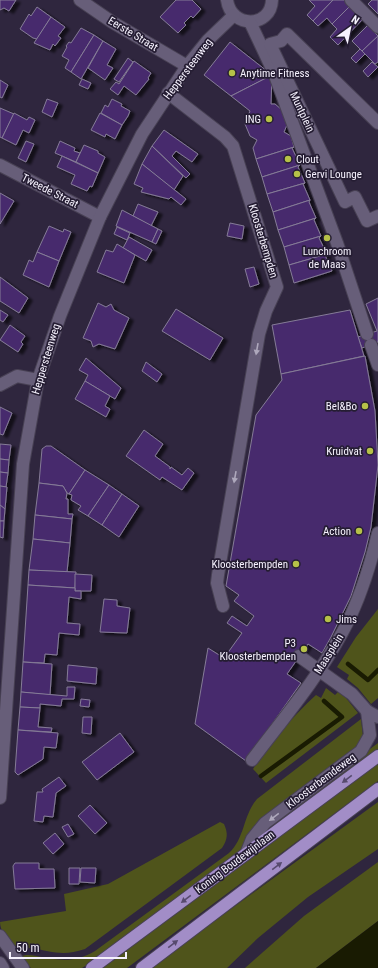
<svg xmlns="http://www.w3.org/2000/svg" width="378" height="968" viewBox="0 0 378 968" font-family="'Roboto Condensed',sans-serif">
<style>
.green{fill:#4f541b}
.water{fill:#191b02}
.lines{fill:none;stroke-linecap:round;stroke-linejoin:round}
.stream{stroke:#191b02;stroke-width:4.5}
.building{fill:#472c6d;stroke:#857b97;filter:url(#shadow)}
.minor-casing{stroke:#484154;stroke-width:14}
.major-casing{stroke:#484154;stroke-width:14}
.minor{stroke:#675e79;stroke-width:12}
.major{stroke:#a28dc7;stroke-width:12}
.oneway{fill:#aea8bc}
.oneway2{fill:#574a6e}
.poi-dot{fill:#b6c148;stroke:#251d33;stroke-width:1.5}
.labels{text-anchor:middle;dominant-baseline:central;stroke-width:3.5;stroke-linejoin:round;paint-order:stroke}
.street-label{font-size:11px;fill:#f6f2fe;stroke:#251d33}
.poi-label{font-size:11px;fill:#f6f2fe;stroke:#251d33;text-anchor:end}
</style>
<defs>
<filter id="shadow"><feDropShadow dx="4.5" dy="2.5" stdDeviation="1" flood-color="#0009"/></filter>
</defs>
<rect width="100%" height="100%" fill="#2f263e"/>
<!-- green -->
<g class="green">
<path d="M 378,609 L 378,698 L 371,704 L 358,688 L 347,679 L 349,675 L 337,667 L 356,637 Z"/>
<path d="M 326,688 L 335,695 L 338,692 L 346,698 L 358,713 L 266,783 L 253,769 C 271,742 292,717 316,695 L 321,698 Z"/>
<path d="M 361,719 L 363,737 L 355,749 L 235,856 L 95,960 L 82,968 L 31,968 L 20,957 C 27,953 35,956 42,957 C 62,961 77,962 95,951 L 229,853 C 245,838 243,815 257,799 Z"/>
<path d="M 378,743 L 378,749 L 275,826 L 271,825 L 272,822 Z"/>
<path d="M 378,763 L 378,781 L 127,968 L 103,968 Z"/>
<path d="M 378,802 L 378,849 L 308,897 L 258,938 L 227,968 L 150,968 Z"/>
<path d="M 220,822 L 224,824 C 228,833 228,839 222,848 L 85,949 C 62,957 52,951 30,948 C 25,948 20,950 15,947 C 7,943 0,930 0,922 L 66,911 L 64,894 L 108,884 Z"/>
<path d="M 378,862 L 378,921 L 316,968 L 245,968 L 304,916 Z"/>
</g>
<!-- water -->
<path class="water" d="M 378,921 L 378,968 L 316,968 Z"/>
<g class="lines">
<!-- stream -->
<g class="stream">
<path d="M 348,664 L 368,680 L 378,670"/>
<path d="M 261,776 L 342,717 L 324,701"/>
</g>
</g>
<!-- building -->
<g class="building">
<path d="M 0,0 L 16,0 L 9,11 L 4,8 L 0,10 Z"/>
<path d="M 176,0 L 192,0 L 201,9 L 193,18 L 191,16 L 184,23 L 186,25 L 178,33 L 160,17 Z"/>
<path d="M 309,0 L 333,0 L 313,21 L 307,15 L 315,6 Z"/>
<path d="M 333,0 L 344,0 L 350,6 L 332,24 L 327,18 L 318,26 L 313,21 Z"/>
<path d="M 372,0 L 378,0 L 378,14 L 368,4 Z"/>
<path d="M 350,6 L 363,19 L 338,45 L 330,37 L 337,29 L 332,24 Z"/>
<path d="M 37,7 L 51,17 L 37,39 L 33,38 L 20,29 L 29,14 L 31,16 Z"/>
<path d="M 51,17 L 65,27 L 58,36 L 61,38 L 55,46 L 53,44 L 50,50 L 34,43 Z"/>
<path d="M 368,25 L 378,36 L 362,51 L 352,41 Z"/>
<path d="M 81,28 L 94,35 L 71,72 L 65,68 L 69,60 L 62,56 L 67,47 L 66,46 L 69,42 L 71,43 Z"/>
<path d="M 94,35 L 103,41 L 81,79 L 71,72 Z"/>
<path d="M 378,36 L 378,62 L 375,64 L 362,51 Z"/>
<path d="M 103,41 L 116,49 L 107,65 L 113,68 L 105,80 L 88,68 Z"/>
<path d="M 230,42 L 272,75 L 231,96 L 204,75 Z"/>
<path d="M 360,49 L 365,54 L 356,63 L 351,58 Z"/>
<path d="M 128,58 L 133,62 L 119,82 L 114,79 Z"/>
<path d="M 134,61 L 151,73 L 148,78 L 149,79 L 136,95 L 124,86 L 118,95 L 110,89 L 116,82 L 119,84 Z"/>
<path d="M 372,62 L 378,67 L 368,77 L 363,71 Z"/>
<path d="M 272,75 L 271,104 L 275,104 L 282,110 L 287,125 L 284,132 L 291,136 L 294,147 L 256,159 L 253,148 L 257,140 L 250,136 L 245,124 L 246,116 L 248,116 L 250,111 L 231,96 Z"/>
<path d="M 82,79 L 91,83 L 88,89 L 79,85 Z"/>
<path d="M 0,80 L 8,85 L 2,98 L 0,97 Z"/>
<path d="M 47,99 L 58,103 L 52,117 L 42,112 Z"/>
<path d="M 112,99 L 122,104 L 121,106 L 130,111 L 128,116 L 122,125 L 101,113 L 105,105 L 108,107 Z"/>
<path d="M 0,108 L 14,114 L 2,138 L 0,137 Z"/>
<path d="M 14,113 L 27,120 L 29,117 L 35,120 L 29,133 L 23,130 L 16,145 L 2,138 Z"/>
<path d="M 100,113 L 122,125 L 115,139 L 106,134 L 105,137 L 91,130 Z"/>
<path d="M 164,130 L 198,154 L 192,162 L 176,151 L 172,156 L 190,174 L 186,178 L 152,146 Z"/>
<path d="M 26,141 L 34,144 L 26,162 L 18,158 Z"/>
<path d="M 60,141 L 75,148 L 74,151 L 80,153 L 76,162 L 55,153 Z"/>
<path d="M 84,145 L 98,151 L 98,153 L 105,157 L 98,173 L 76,162 Z"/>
<path d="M 152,146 L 183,176 L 174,190 L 142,164 Z"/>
<path d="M 294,147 L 292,148 L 300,165 L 262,177 L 256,159 Z"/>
<path d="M 62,156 L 98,173 L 92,187 L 90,186 L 87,191 L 71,184 L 75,175 L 57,167 Z"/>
<path d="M 142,164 L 186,199 L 181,205 L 171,197 L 169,199 L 141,192 L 143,188 L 134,184 Z"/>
<path d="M 300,165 L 298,167 L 305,183 L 267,194 L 262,177 Z"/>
<path d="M 305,183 L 303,184 L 310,200 L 273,212 L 267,194 Z"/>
<path d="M 0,193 L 14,201 L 0,224 Z"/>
<path d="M 310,200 L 309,202 L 316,218 L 278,230 L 273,212 Z"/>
<path d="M 138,204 L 158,212 L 151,226 L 133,216 Z"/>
<path d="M 122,210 L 158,229 L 152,242 L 116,226 Z"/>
<path d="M 316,218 L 314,220 L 321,236 L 284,247 L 278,230 Z"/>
<path d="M 230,223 L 244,226 L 242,239 L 227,236 Z"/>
<path d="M 49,226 L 63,232 L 64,229 L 71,232 L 59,261 L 37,252 Z"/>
<path d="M 117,227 L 130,233 L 127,240 L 114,234 Z"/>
<path d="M 158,229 L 162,231 L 156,244 L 152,242 Z"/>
<path d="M 321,236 L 319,238 L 327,254 L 289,265 L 284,247 Z"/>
<path d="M 129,237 L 152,250 L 146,261 L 123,248 Z"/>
<path d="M 117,244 L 135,255 L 124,283 L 97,272 L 106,250 L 113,252 Z"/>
<path d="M 37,252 L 59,261 L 49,287 L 23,275 L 29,260 L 33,262 Z"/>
<path d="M 327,254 L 325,255 L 332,271 L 294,283 L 289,265 Z"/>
<path d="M 254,267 L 259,284 L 250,287 L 245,269 Z"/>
<path d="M 0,277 L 28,298 L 19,313 L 0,301 Z"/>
<path d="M 378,298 L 378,342 L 362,348 L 358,337 L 377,331 L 366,304 Z"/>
<path d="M 98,303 L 106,307 L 111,304 L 114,310 L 129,318 L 115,349 L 99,344 L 93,347 L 91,341 L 83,338 Z"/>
<path d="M 176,309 L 223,338 L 210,360 L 162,331 Z"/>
<path d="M 0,310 L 8,315 L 3,322 L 0,320 Z"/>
<path d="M 350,310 L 364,356 L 281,374 L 272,325 Z"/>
<path d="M 10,325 L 25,336 L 21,342 L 23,344 L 18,352 L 0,340 Z"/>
<path d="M 365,356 L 375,411 L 378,465 L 371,527 L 365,552 L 351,596 L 331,637 L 322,653 L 308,644 L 287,674 L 301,683 L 246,761 L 195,724 L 208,648 L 224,658 L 242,633 L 227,623 L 232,616 L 247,626 L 254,616 L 234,601 L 239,595 L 226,586 L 256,415 L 282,380 L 281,374 Z"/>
<path d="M 86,358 L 121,388 L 115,399 L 85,381 L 88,375 L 79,370 Z"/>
<path d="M 146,362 L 162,374 L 157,382 L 142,371 Z"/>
<path d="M 85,381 L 110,396 L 105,406 L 110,409 L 106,417 L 75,399 Z"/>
<path d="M 0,407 L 12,413 L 3,435 L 0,434 Z"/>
<path d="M 144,430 L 163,444 L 155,456 L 170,467 L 170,469 L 171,467 L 182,475 L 188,468 L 194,473 L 182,490 L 162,477 L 160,480 L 126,456 Z"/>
<path d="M 0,444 L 11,445 L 9,460 L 0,459 Z"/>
<path d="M 46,446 L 51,446 L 85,470 L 69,494 L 67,493 L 63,486 L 39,483 L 42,449 Z"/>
<path d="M 0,459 L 9,460 L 8,473 L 0,472 Z"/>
<path d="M 85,470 L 109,485 L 88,516 L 78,510 L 81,506 L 71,500 L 72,495 L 69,494 Z"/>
<path d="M 0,472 L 8,473 L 6,487 L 0,486 Z"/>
<path d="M 39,483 L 63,486 L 67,493 L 66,499 L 68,499 L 68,514 L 73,514 L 72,519 L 35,515 Z"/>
<path d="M 109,485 L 122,494 L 102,525 L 88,516 Z"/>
<path d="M 0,486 L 7,487 L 5,509 L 0,505 Z"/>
<path d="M 122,494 L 139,506 L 119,537 L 102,525 Z"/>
<path d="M 0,505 L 5,509 L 4,521 L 0,521 Z"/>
<path d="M 35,515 L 72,519 L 70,543 L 33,539 Z"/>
<path d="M 0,521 L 4,521 L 3,538 L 0,537 Z"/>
<path d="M 33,539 L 70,543 L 67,572 L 29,570 Z"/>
<path d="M 29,570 L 76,572 L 75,588 L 28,585 Z"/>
<path d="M 75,574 L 92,575 L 91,591 L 75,591 Z"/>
<path d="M 28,585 L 75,588 L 75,591 L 81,591 L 81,599 L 69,597 L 67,623 L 80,624 L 79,635 L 59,633 L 57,655 L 45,654 L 44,663 L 23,662 Z"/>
<path d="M 104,599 L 117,600 L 117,606 L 130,608 L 127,633 L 100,632 Z"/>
<path d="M 23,662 L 52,664 L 50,695 L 21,692 Z"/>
<path d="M 68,665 L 97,668 L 96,684 L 67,681 Z"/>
<path d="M 67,687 L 75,687 L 74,699 L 62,699 L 61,706 L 40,704 L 40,708 L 20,707 L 21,692 L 67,696 Z"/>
<path d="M 81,699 L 90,700 L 89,707 L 80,706 Z"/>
<path d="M 20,707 L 40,708 L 38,727 L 52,728 L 51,732 L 18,730 Z"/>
<path d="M 83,717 L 92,717 L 91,734 L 82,733 Z"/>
<path d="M 18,730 L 58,733 L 56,748 L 44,747 L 43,759 L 18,775 L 15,772 Z"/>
<path d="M 120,733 L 134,752 L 97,780 L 82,762 Z"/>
<path d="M 59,777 L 66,786 L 56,793 L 53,817 L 44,816 L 43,822 L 34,821 L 37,792 L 43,792 L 42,789 Z"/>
<path d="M 90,805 L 107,823 L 95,834 L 78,816 Z"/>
<path d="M 68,824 L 74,834 L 68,837 L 62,827 Z"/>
<path d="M 55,833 L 64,844 L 53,854 L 43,843 Z"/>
<path d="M 15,863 L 39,863 L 39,869 L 54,869 L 55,888 L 15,889 L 13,866 Z"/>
<path d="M 69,868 L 80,868 L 79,884 L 69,884 Z"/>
<path d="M 81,868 L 96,868 L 95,883 L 80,882 Z"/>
</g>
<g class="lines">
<!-- minor casing -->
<g class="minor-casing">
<g id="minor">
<path d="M 80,0 L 112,22 L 187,66"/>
<path d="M 227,0 C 231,29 271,28 272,0"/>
<path d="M 351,0 L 378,27"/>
<path d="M 250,22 L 274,73 L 337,243 L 367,334"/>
<path d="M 168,93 L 225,137 L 233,146 L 277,287 L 266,311 L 259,334 L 218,575 L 217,583 L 223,606"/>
<path d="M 378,123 L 287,34 L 281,41 L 270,44 L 345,202 L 355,197 L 367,221 L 378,216"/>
<path d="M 0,165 L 100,217"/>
<path d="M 371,345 L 378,365"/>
<path d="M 0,385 L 17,376 L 38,380"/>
<path d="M 299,656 L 352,694 L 367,711"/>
<path d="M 252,760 C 283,719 317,679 342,633 C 359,602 370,567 378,533"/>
<path d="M 0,798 L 23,464 L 38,380 L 60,316 L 100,217 L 142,134 L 187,66 L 208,40 L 234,15"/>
<path d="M 246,854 L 252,839 L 265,823 L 361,751 L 370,735 L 367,711 L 378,717"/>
<path d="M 0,936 L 23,968"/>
<path d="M 0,963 L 3,968"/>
</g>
</g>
<!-- major casing -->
<g class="major-casing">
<g id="major">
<path d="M 92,968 L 378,756"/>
<path d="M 142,968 L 378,789"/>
</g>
</g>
<!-- minor -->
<use href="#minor" class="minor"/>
<!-- major -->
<use href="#major" class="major"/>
</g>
<!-- one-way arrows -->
<defs><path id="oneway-solid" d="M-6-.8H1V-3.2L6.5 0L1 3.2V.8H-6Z"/></defs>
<g class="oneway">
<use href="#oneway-solid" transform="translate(257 349) rotate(100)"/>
<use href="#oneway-solid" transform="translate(235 477) rotate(100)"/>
<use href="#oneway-solid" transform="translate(274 817) rotate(143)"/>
</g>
<g class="oneway2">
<use href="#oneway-solid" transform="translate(347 779) rotate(143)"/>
<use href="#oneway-solid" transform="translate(277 866) rotate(-37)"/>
<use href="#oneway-solid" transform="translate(186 899) rotate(143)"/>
<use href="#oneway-solid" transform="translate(173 944) rotate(-37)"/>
</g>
<!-- markers -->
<g class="poi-dot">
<circle cx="232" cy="73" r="4"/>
<circle cx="269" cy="119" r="4"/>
<circle cx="288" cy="159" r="4"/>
<circle cx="297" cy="174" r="4"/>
<circle cx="327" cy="238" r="4"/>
<circle cx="365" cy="406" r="4"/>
<circle cx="370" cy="451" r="4"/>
<circle cx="359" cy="531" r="4"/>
<circle cx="296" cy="564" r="4"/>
<circle cx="328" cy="619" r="4"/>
<circle cx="304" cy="649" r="4"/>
</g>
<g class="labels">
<!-- street labels -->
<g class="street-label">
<text transform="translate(133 34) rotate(31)">Eerste Straat</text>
<text transform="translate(188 69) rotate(-53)">Heppersteenweg</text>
<text transform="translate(302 112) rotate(65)">Muntplein</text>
<text transform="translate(50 191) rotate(27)">Tweede Straat</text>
<text transform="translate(263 241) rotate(73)">Kloosterbempden</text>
<text transform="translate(46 359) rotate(-73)">Heppersteenweg</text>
<text transform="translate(329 654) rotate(-58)">Maasplein</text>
<text transform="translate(321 781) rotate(-37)">Kloosterbemdeweg</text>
<text transform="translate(235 862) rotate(-37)">Koning Boudewijnlaan</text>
</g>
<!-- poi labels -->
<g class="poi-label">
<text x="240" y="73" text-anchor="start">Anytime Fitness</text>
<text x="261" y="119">ING</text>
<text x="296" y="159" text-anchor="start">Clout</text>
<text x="305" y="174" text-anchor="start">Gervi Lounge</text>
<text x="327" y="251" text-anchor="middle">Lunchroom<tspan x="327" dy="13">de Maas</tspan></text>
<text x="357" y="406">Bel&amp;Bo</text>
<text x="362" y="451">Kruidvat</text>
<text x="351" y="531">Action</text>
<text x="288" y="564">Kloosterbempden</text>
<text x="336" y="619" text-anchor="start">Jims</text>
<text x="296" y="643">P3<tspan x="296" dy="13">Kloosterbempden</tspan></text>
</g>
</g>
<!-- north arrow -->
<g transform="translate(350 28) rotate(33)" stroke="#251d33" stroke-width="3" paint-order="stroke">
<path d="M0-3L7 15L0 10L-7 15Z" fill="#f6f2fe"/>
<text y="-6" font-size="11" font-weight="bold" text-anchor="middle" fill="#f6f2fe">N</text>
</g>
<!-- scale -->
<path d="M10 952v6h116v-6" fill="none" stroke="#f6f2fe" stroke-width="2"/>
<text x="16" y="952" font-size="12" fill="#f6f2fe" stroke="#251d33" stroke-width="3" paint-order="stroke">50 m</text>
</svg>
